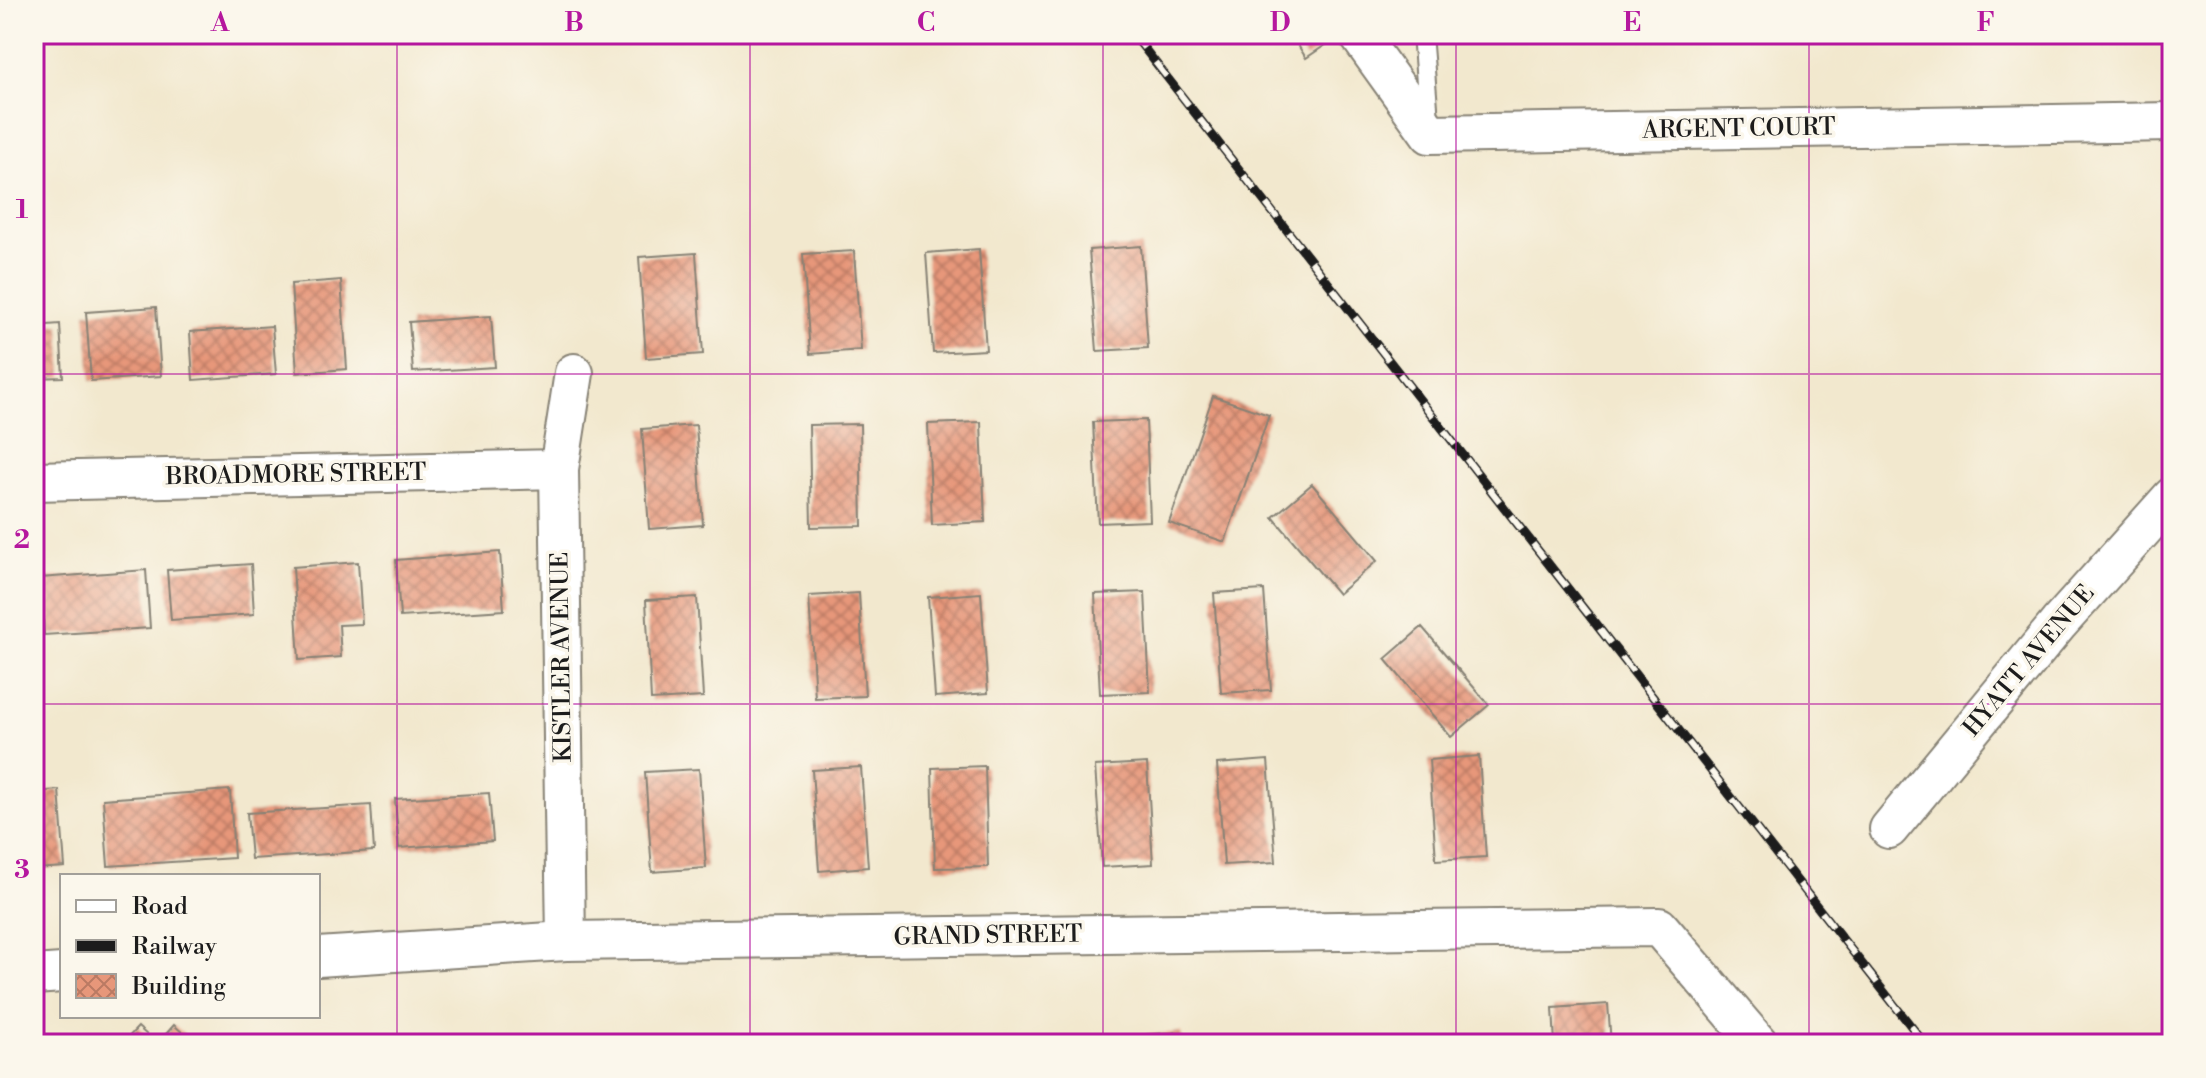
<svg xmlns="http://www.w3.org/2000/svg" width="2206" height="1078" viewBox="0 0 2206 1078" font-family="'Libre Bodoni',serif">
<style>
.building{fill:url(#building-cross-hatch)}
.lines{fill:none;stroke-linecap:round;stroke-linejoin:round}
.service-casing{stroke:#878275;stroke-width:22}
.minor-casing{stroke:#878275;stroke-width:42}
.service{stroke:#fff;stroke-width:18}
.minor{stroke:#fff;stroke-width:38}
.rail-casing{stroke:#1c1c1c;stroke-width:9}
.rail{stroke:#fbf7ec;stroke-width:6;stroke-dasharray:18;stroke-linecap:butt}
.grid{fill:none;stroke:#b5179e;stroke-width:2;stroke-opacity:0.55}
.labels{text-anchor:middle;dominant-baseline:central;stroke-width:7;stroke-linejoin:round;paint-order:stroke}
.street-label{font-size:24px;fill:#1c1c1c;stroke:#fbf7ec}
.neatline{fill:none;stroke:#b5179e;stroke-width:3}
.grid-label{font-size:26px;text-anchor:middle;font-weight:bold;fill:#b5179e}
</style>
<defs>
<pattern id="building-cross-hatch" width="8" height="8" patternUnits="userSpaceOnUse" patternTransform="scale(2)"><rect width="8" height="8" fill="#e7977a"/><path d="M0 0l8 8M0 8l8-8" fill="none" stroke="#ba7a63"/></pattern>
</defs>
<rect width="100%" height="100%" fill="#fbf7ec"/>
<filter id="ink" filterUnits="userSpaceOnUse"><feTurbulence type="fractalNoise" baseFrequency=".0125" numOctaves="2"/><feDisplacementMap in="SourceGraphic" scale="16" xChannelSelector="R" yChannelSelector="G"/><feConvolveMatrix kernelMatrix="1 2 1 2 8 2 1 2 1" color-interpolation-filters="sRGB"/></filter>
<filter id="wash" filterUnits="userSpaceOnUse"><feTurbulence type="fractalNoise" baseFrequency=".006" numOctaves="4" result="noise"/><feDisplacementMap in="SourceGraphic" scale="32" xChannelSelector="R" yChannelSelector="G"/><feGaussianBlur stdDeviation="1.8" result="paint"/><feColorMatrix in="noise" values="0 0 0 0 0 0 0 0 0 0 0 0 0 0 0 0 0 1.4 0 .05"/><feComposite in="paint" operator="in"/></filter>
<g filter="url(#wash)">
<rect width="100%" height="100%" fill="#f2e8ce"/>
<g id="blocks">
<!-- building -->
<g class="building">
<path d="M 1291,34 L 1321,34 L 1327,44 L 1306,58 Z"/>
<path d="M 1141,246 L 1148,348 L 1097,351 L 1089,250 Z"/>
<path d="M 979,249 L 986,350 L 933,353 L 926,253 Z"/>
<path d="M 854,251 L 861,350 L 810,354 L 803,254 Z"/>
<path d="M 696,253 L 703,354 L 646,358 L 639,257 Z"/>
<path d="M 341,280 L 347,369 L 297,373 L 291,284 Z"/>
<path d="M 156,307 L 161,376 L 91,381 L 86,312 Z"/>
<path d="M 491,316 L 495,367 L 413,372 L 409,322 Z"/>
<path d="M 60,324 L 63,377 L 34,378 L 34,326 Z"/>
<path d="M 272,326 L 276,374 L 193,380 L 190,332 Z"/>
<path d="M 1213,396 L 1269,415 L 1225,542 L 1169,523 Z"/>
<path d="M 1146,420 L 1150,521 L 1098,523 L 1093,422 Z"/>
<path d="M 981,422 L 985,522 L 932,525 L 928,424 Z"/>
<path d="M 860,424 L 862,526 L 811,527 L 809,425 Z"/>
<path d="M 696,425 L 703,525 L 649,529 L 642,429 Z"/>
<path d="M 1312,484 L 1377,561 L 1338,594 L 1273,517 Z"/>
<path d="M 500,552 L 504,610 L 400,617 L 396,560 Z"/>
<path d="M 358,562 L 362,624 L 339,625 L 341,657 L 299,660 L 293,567 Z"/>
<path d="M 251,564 L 254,614 L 171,620 L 167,570 Z"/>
<path d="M 146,570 L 150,628 L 44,635 L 40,578 Z"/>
<path d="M 1264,590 L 1271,690 L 1221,693 L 1214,593 Z"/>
<path d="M 1145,592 L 1150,692 L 1100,694 L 1095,594 Z"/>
<path d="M 859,593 L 865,696 L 815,698 L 809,596 Z"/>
<path d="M 981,593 L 988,693 L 935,697 L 928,597 Z"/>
<path d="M 697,597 L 703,697 L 651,700 L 646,600 Z"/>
<path d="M 1422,627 L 1489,705 L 1451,737 L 1385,659 Z"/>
<path d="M 1479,756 L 1486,857 L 1436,860 L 1429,760 Z"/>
<path d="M 1268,760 L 1276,862 L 1224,865 L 1217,764 Z"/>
<path d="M 1147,763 L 1153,864 L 1102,867 L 1095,766 Z"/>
<path d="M 985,766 L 988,867 L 935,868 L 932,768 Z"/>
<path d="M 861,767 L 868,867 L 819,871 L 812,770 Z"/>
<path d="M 699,769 L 706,868 L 652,872 L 645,772 Z"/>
<path d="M 59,790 L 65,867 L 34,869 L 34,792 Z"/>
<path d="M 230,790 L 234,858 L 108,866 L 103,799 Z"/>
<path d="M 489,793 L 493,841 L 399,848 L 395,799 Z"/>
<path d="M 371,805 L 374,851 L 251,859 L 247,813 Z"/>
<path d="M 1608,1004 L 1611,1044 L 1555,1044 L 1553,1008 Z"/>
<path d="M 174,1025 L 195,1044 L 157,1044 Z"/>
<path d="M 138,1027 L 157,1044 L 122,1044 Z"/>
<path d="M 1181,1032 L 1182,1044 L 1133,1044 L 1133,1036 Z"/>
</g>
</g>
</g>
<g filter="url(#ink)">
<use href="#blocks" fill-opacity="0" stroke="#878275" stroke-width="2"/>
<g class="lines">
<!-- service casing -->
<g class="service-casing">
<path id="service" d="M 1422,34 L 1429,119"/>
</g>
<!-- minor casing -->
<g class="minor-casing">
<g id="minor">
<path d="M 1358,34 L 1430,134 L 2172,122"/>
<path d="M 34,481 L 559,469"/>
<path d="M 1889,829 L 2059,623 L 2172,497"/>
<path d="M 566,941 L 559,469 L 574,373"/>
<path d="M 318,957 L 566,941 L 1659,927 L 1759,1044"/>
<path d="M 34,975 L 62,973"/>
</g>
</g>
<!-- service -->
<use href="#service" class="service"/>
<!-- minor -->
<use href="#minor" class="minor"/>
<!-- rail casing -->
<g class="rail-casing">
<path id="rail" d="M 1133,34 L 1925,1044"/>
</g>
<!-- rail -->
<use href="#rail" class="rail"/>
</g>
</g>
<!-- grid -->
<path class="grid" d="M 397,34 L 397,1044M 750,34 L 750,1044M 1103,34 L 1103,1044M 1456,34 L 1456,1044M 1809,34 L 1809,1044M 34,374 L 2172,374M 34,704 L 2172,704"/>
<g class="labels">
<!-- street labels -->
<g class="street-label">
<text transform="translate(1739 129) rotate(-1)">ARGENT COURT</text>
<text transform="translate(296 475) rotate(-1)">BROADMORE STREET</text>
<text transform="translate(562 657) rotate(-91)">KISTLER AVENUE</text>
<text transform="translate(2029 661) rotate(-50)">HYATT AVENUE</text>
<text transform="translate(988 936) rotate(-1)">GRAND STREET</text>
</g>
</g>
<!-- margin -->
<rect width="2206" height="1078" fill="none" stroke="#fbf7ec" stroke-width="88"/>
<!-- legend -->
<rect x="60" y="874" width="260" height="144" fill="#fbf7ec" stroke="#a29f99" stroke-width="2"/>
<rect x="76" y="900" width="40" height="12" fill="#ffffff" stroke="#a29f99" stroke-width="2"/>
<text x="132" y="914" font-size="24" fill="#1c1c1c">Road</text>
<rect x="76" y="940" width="40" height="12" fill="#1c1c1c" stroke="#a29f99" stroke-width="2"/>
<text x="132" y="954" font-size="24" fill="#1c1c1c">Railway</text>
<rect x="76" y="974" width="40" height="24" fill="url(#building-cross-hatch)" stroke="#a29f99" stroke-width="2"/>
<text x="132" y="994" font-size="24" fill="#1c1c1c">Building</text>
<rect x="44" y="44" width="2118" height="990" class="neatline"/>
<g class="grid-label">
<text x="220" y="31">A</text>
<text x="574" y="31">B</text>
<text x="926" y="31">C</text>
<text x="1280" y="31">D</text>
<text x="1632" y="31">E</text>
<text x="1986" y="31">F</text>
<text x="22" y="218">1</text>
<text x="22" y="548">2</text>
<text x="22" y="878">3</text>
</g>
</svg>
